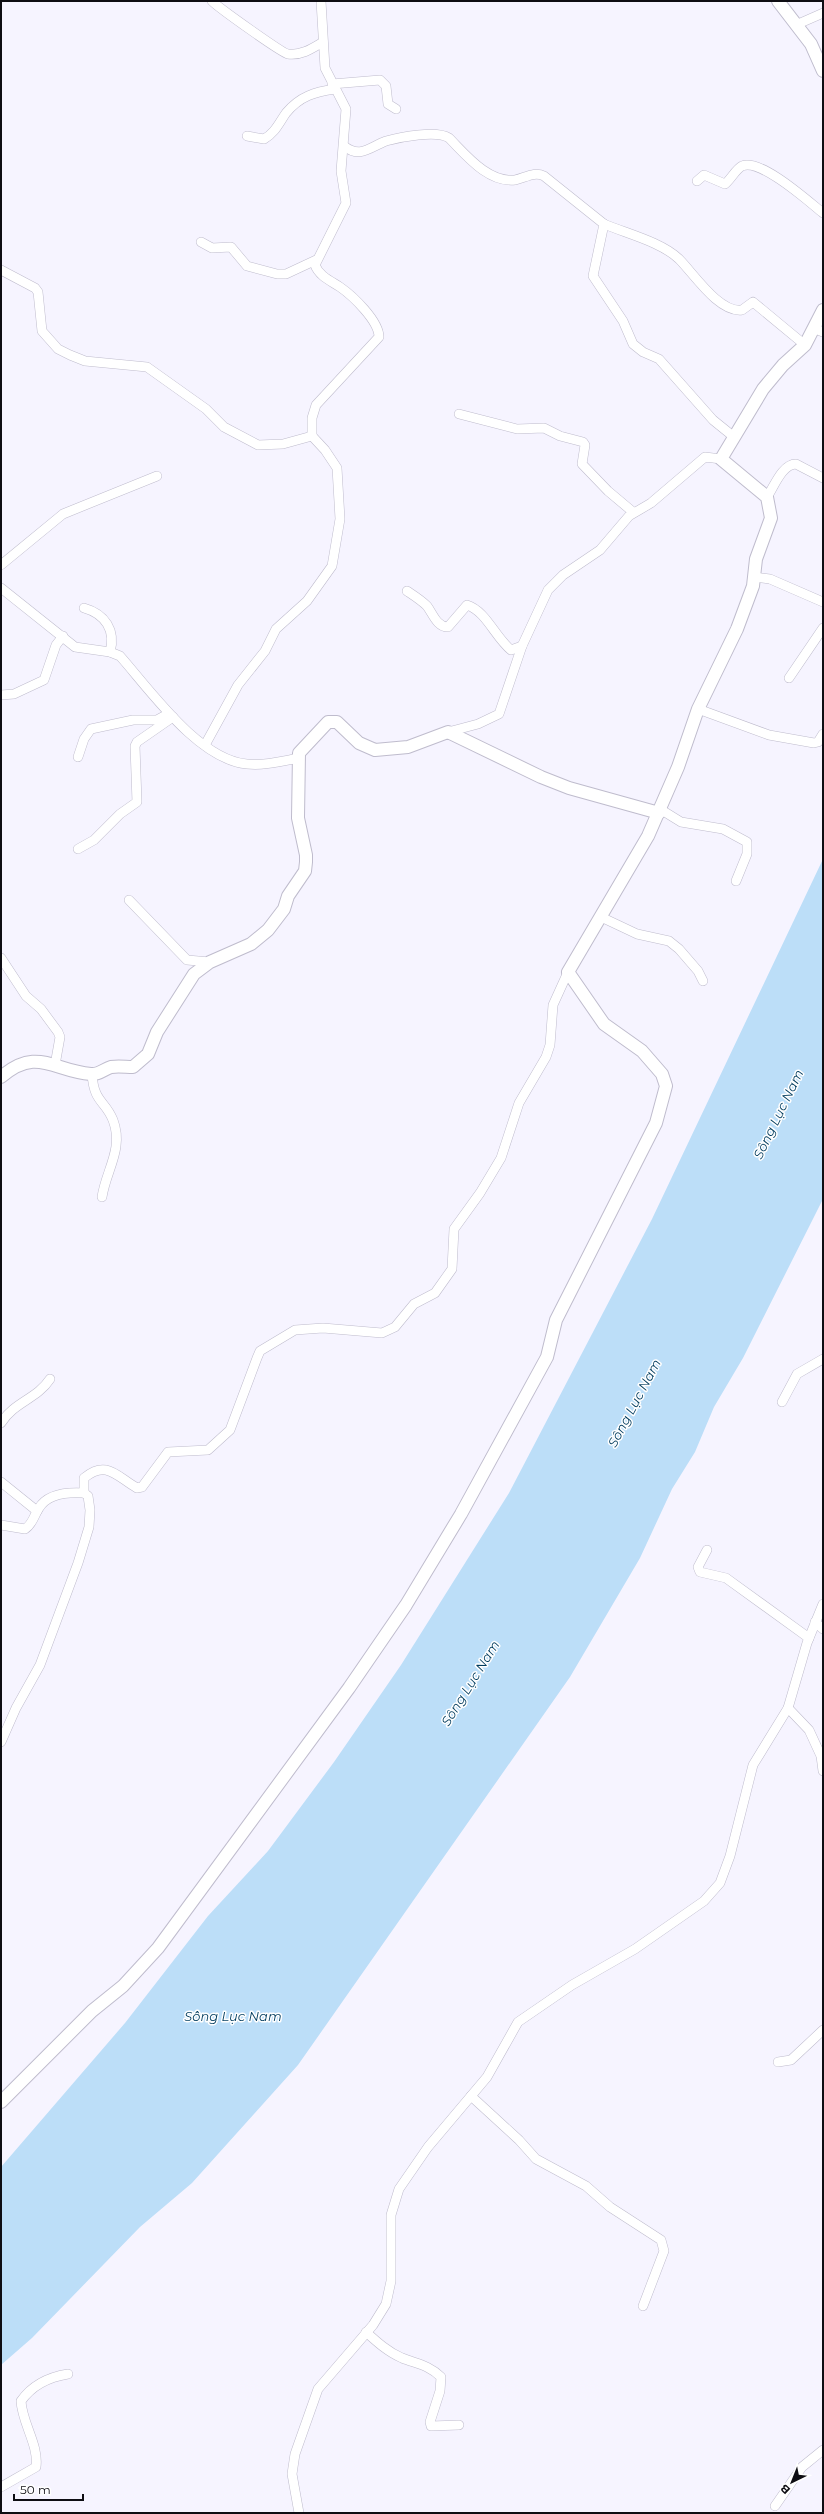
<svg xmlns="http://www.w3.org/2000/svg" width="824" height="2514" viewBox="0 0 824 2514" font-family="Montserrat,sans-serif">
<style>
.water{fill:#bcdef8}
.lines{fill:none;stroke-linecap:round;stroke-linejoin:round}
.minor-casing{stroke:#bfbccd;stroke-width:10}
.tertiary-casing{stroke:#bfbccd;stroke-width:14}
.minor{stroke:#fff;stroke-width:9}
.tertiary{stroke:#fff;stroke-width:12}
.labels{text-anchor:middle;dominant-baseline:central;stroke-width:3;stroke-linejoin:round;paint-order:stroke}
.water-label{font-size:13px;font-style:italic;fill:#003c5e;stroke:#fff}
</style>
<rect width="100%" height="100%" fill="#f6f4ff"/>
<!-- water -->
<path class="water" d="M 823,859 L 823,1199 L 743,1358 L 714,1407 L 695,1452 L 672,1489 L 640,1558 L 570,1677 L 298,2065 L 192,2183 L 140,2227 L 32,2338 L 1,2365 L 1,2167 L 125,2023 L 208,1916 L 268,1851 L 334,1762 L 401,1665 L 509,1493 L 652,1219 Z"/>
<g class="lines">
<!-- minor casing -->
<g class="minor-casing">
<g id="minor">
<path d="M 212,1 C 219,8 282,53 288,54 C 301,56 313,48 323,42"/>
<path d="M 798,24 L 823,13"/>
<path d="M 332,84 L 380,80 L 386,86 L 388,104 L 396,109"/>
<path d="M 247,136 L 264,139 C 275,133 279,123 286,113 C 300,96 315,92 335,89"/>
<path d="M 344,146 C 360,159 370,147 386,141 C 400,137 437,130 449,138 C 466,155 488,183 515,180 C 525,178 534,171 544,176 L 604,224 L 593,276 L 623,321 L 633,344 L 643,352 L 659,359 L 713,420 L 734,437"/>
<path d="M 697,181 L 704,175 L 725,184 C 731,179 736,169 742,166 C 761,158 809,202 823,213"/>
<path d="M 604,224 C 628,234 661,242 679,259 C 694,274 719,313 742,310 L 753,302 L 805,345"/>
<path d="M 201,242 L 212,248 L 231,247 L 247,266 L 277,274 L 286,274 L 316,260"/>
<path d="M 1,270 L 35,288 L 38,292 L 42,331 L 58,349 L 70,355 L 85,361 L 147,367 L 206,409 L 224,427 L 258,445 L 283,444 L 312,436 L 325,450 L 337,468 L 340,519 L 332,566 L 307,601 L 276,629 L 265,651 L 238,685 L 205,745"/>
<path d="M 813,328 L 823,332"/>
<path d="M 459,414 L 517,429 L 544,428 L 560,436 L 583,442 L 585,445 L 582,464 L 608,491 L 633,512"/>
<path d="M 312,436 L 312,418 L 316,405 L 379,337 C 379,321 353,296 340,287 C 331,281 319,276 315,265 L 346,203 L 341,171 L 346,109 L 325,68 L 321,1"/>
<path d="M 767,497 C 774,487 782,464 796,464 L 823,478"/>
<path d="M 1,565 L 63,514 L 157,476"/>
<path d="M 754,577 L 770,579 L 823,602"/>
<path d="M 1,588 L 75,647 L 110,652 L 120,656 C 150,690 199,760 247,764 C 264,766 282,761 299,758"/>
<path d="M 407,591 C 413,595 421,600 427,606 C 433,614 437,627 448,627 L 467,605 C 486,611 495,637 511,650 L 522,646"/>
<path d="M 84,608 C 105,614 116,630 110,652"/>
<path d="M 789,678 L 823,628"/>
<path d="M 1,695 L 14,694 L 44,680 L 56,645 L 63,636"/>
<path d="M 698,709 L 769,735 L 814,743 L 818,742 L 823,734"/>
<path d="M 448,732 L 478,724 L 499,714 L 522,646 L 548,590 L 563,575 L 600,550 L 629,516 L 651,503 L 705,457 L 721,459"/>
<path d="M 78,757 L 84,739 L 91,729 L 133,720 L 157,720 L 168,714"/>
<path d="M 660,809 L 681,822 L 723,829 L 747,842 L 747,854 L 736,881"/>
<path d="M 78,849 L 94,840 L 120,814 L 137,802 L 135,746 L 137,742 L 173,717"/>
<path d="M 129,900 L 187,960 L 210,962"/>
<path d="M 601,917 L 637,934 L 669,941 L 679,949 L 698,971 L 703,981"/>
<path d="M 1,958 L 26,996 L 41,1009 L 58,1032 L 60,1037 L 55,1065"/>
<path d="M 92,1074 C 94,1103 105,1100 113,1120 C 124,1149 106,1170 102,1197"/>
<path d="M 782,1402 L 797,1374 L 823,1359"/>
<path d="M 1,1423 C 14,1402 37,1399 50,1379"/>
<path d="M 1,1482 L 37,1511"/>
<path d="M 84,1493 L 84,1478 C 107,1459 117,1477 137,1488 L 142,1487 L 168,1452 L 208,1450 L 230,1430 L 257,1358 L 260,1351 L 295,1330 L 323,1328 L 382,1333 L 395,1327 L 414,1304 L 435,1293 L 452,1269 L 454,1229 L 480,1193 L 501,1158 L 519,1103 L 546,1057 L 550,1045 L 553,1005 L 568,972"/>
<path d="M 1,1525 L 25,1529 C 33,1524 34,1515 39,1508 C 48,1493 68,1492 84,1493 L 88,1496 L 90,1510 L 89,1527 L 78,1563 L 40,1665 L 16,1708 L 1,1742"/>
<path d="M 707,1550 L 698,1567 L 700,1572 L 726,1578 L 809,1638"/>
<path d="M 815,1622 L 823,1629"/>
<path d="M 788,1708 L 809,1730 L 821,1756 L 823,1771"/>
<path d="M 778,2062 L 791,2060 L 823,2030"/>
<path d="M 471,2096 L 519,2140 L 536,2159 L 586,2186 L 610,2207 L 661,2240 L 664,2251 L 643,2306"/>
<path d="M 366,2332 C 377,2342 388,2352 402,2358 C 417,2364 429,2365 441,2377 L 440,2391 L 430,2422 L 431,2426 L 459,2425"/>
<path d="M 1,2487 L 36,2467 C 39,2445 22,2423 21,2401 C 33,2384 49,2377 68,2374"/>
<path d="M 775,2506 L 802,2467 L 823,2450"/>
<path d="M 299,2513 L 292,2474 L 295,2454 L 318,2389 L 373,2325 L 386,2304 L 391,2281 L 391,2215 L 399,2189 L 428,2147 L 487,2077 L 518,2022 L 572,1985 L 635,1949 L 704,1901 L 720,1883 L 730,1856 L 753,1765 L 788,1708 L 807,1643 L 823,1604"/>
</g>
</g>
<!-- tertiary casing -->
<g class="tertiary-casing">
<g id="tertiary">
<path d="M 778,1 L 811,44 L 823,71"/>
<path d="M 1,1077 C 37,1046 53,1071 91,1074 C 99,1075 104,1069 111,1067 C 118,1066 126,1067 133,1067 L 148,1054 L 157,1032 L 194,974 L 210,962 L 251,944 L 268,930 L 284,909 L 288,896 L 305,871 L 306,862 L 306,855 L 298,818 L 299,753 L 328,722 L 337,722 L 359,743 L 375,750 L 408,747 L 448,732 L 541,777 L 569,788 L 659,813"/>
<path d="M 1,2102 L 92,2011 L 123,1986 L 158,1948 L 349,1688 L 406,1605 L 461,1514 L 547,1357 L 556,1320 L 656,1123 L 666,1086 L 662,1074 L 642,1051 L 604,1024 L 568,972 L 648,836 L 678,767 L 698,709 L 737,629 L 753,586 L 756,559 L 771,518 L 767,497 L 721,459 L 763,389 L 783,365 L 805,345 L 823,310"/>
</g>
</g>
<!-- minor -->
<use href="#minor" class="minor"/>
<!-- tertiary -->
<use href="#tertiary" class="tertiary"/>
</g>
<g class="labels">
<!-- water labels -->
<g class="water-label">
<text transform="translate(778 1114) rotate(-64)">Sông Lục Nam</text>
<text transform="translate(634 1403) rotate(-62)">Sông Lục Nam</text>
<text transform="translate(470 1683) rotate(-58)">Sông Lục Nam</text>
<text x="233" y="2016">Sông Lục Nam</text>
</g>
</g>
<!-- border -->
<rect width="824" height="2514" fill="none" stroke="#0e0d13" stroke-width="4"/>
<!-- north arrow -->
<g transform="translate(792 2482) rotate(223)" stroke="#ffffff" stroke-width="3" paint-order="stroke">
<path d="M0-3L7 15L0 10L-7 15Z" fill="#0e0d13"/>
<text y="-6" font-size="11" font-weight="bold" text-anchor="middle" fill="#0e0d13">B</text>
</g>
<!-- scale -->
<path d="M14 2494v6h69v-6" fill="none" stroke="#0e0d13" stroke-width="2"/>
<text x="20" y="2494" font-size="12" fill="#0e0d13" stroke="#ffffff" stroke-width="3" paint-order="stroke">50 m</text>
</svg>
